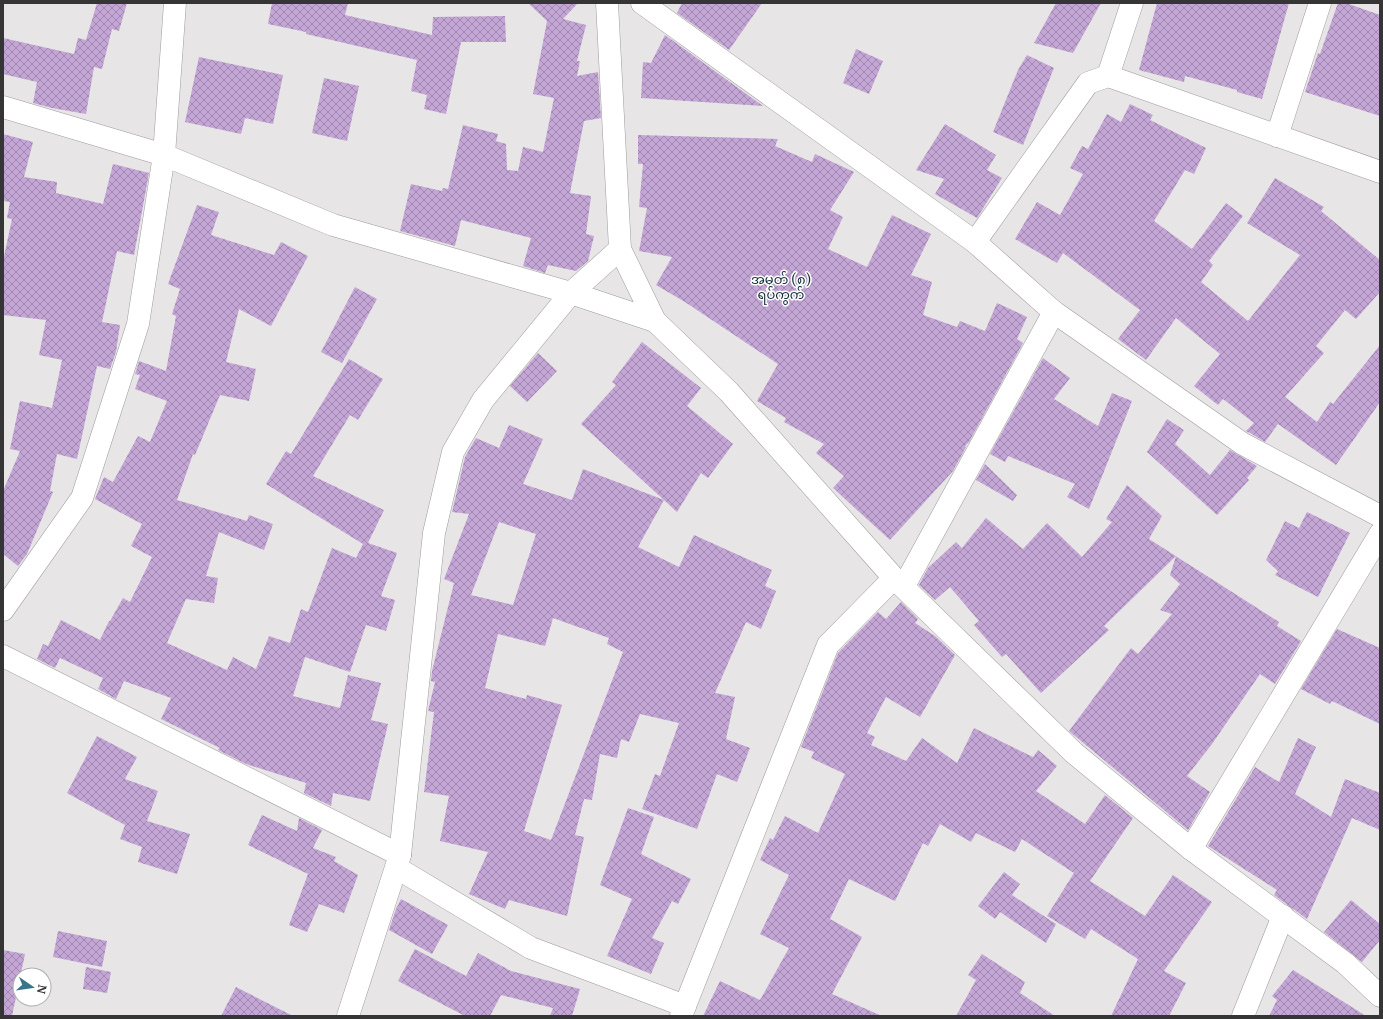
<svg xmlns="http://www.w3.org/2000/svg" width="1383" height="1019" viewBox="0 0 1383 1019" font-family="Merriweather,'Noto Sans Myanmar',serif">
<style>
.building{fill:url(#building-cross-hatch);fill-rule:evenodd}
.lines{fill:none;stroke-linecap:round;stroke-linejoin:round}
.minor-casing{stroke:#9e9b9d;stroke-width:23}
.minor{stroke:#fff;stroke-width:22}
.labels{text-anchor:middle;dominant-baseline:central;stroke-width:3;stroke-linejoin:round;paint-order:stroke}
.quarter-label{font-size:13px;fill:#0f2e37;stroke:#fff}
</style>
<defs>
<pattern id="building-cross-hatch" width="8" height="8" patternUnits="userSpaceOnUse"><rect width="8" height="8" fill="#c4a6d6"/><path d="M0 0l8 8M0 8l8-8" fill="none" stroke="#a088ae"/></pattern>
</defs>
<rect width="100%" height="100%" fill="#e8e5e7"/>
<!-- building -->
<g class="building">
<path d="M 97,3 L 127,3 L 119,31 L 112,29 L 102,69 L 94,67 L 86,114 L 52,108 L 33,103 L 37,82 L 3,74 L 3,38 L 74,54 L 78,38 L 86,40 Z"/>
<path d="M 272,3 L 348,3 L 345,15 L 432,35 L 433,17 L 505,16 L 506,42 L 461,42 L 446,114 L 424,109 L 427,95 L 411,91 L 417,60 L 306,34 L 306,32 L 268,24 Z"/>
<path d="M 528,3 L 578,3 L 563,19 L 586,25 L 577,61 L 580,61 L 577,76 L 598,72 L 601,118 L 584,121 L 570,193 L 591,196 L 586,234 L 594,236 L 588,261 L 576,271 L 548,265 L 545,273 L 523,266 L 531,238 L 461,220 L 455,246 L 400,231 L 411,184 L 442,191 L 443,188 L 448,189 L 463,125 L 498,134 L 496,141 L 506,144 L 507,170 L 518,171 L 523,147 L 543,152 L 554,98 L 533,94 L 547,21 Z"/>
<path d="M 682,3 L 762,3 L 729,50 L 677,13 Z"/>
<path d="M 1056,3 L 1101,3 L 1073,53 L 1034,43 Z"/>
<path d="M 1157,3 L 1289,3 L 1262,99 L 1237,92 L 1237,90 L 1185,76 L 1184,82 L 1139,70 Z"/>
<path d="M 1338,3 L 1346,3 L 1380,15 L 1380,116 L 1305,92 L 1318,53 L 1320,54 Z"/>
<path d="M 665,35 L 763,106 L 641,98 L 643,62 L 651,63 Z"/>
<path d="M 856,49 L 883,61 L 869,94 L 843,83 Z"/>
<path d="M 1027,55 L 1054,68 L 1023,145 L 993,132 L 1018,70 Z"/>
<path d="M 199,57 L 283,75 L 273,124 L 245,118 L 241,134 L 185,122 Z"/>
<path d="M 324,78 L 359,86 L 347,141 L 312,133 Z"/>
<path d="M 1130,104 L 1153,115 L 1150,120 L 1206,148 L 1194,174 L 1185,170 L 1154,221 L 1192,249 L 1226,203 L 1243,216 L 1209,261 L 1213,265 L 1201,282 L 1248,321 L 1300,255 L 1247,223 L 1275,178 L 1324,207 L 1321,211 L 1380,260 L 1380,292 L 1356,319 L 1345,310 L 1316,346 L 1324,353 L 1285,397 L 1317,422 L 1330,402 L 1333,404 L 1380,345 L 1380,402 L 1336,465 L 1278,424 L 1265,442 L 1250,433 L 1246,431 L 1254,423 L 1223,399 L 1218,405 L 1194,386 L 1220,354 L 1176,318 L 1146,360 L 1118,339 L 1140,310 L 1063,253 L 1057,263 L 1015,239 L 1037,202 L 1060,215 L 1083,174 L 1070,168 L 1082,146 L 1088,149 L 1107,114 L 1121,122 Z"/>
<path d="M 945,124 L 996,155 L 987,170 L 1002,178 L 977,218 L 935,194 L 944,179 L 916,170 Z"/>
<path d="M 3,134 L 33,142 L 24,177 L 57,182 L 56,193 L 103,204 L 113,164 L 149,173 L 134,255 L 117,251 L 102,322 L 120,325 L 116,352 L 110,369 L 97,366 L 77,459 L 57,454 L 50,491 L 53,492 L 27,554 L 18,566 L 3,554 L 3,491 L 20,451 L 10,449 L 20,401 L 52,408 L 62,360 L 39,355 L 46,320 L 3,315 L 3,261 L 12,219 L 7,218 L 10,202 L 3,201 Z"/>
<path d="M 638,135 L 778,139 L 775,146 L 812,162 L 815,154 L 854,172 L 830,210 L 843,217 L 828,249 L 867,267 L 892,215 L 931,234 L 911,275 L 932,282 L 923,315 L 957,327 L 960,321 L 985,331 L 997,303 L 1027,317 L 1017,339 L 1023,343 L 969,442 L 965,446 L 966,447 L 953,471 L 890,540 L 833,488 L 844,476 L 816,453 L 824,444 L 784,422 L 786,418 L 757,401 L 778,364 L 685,302 L 656,285 L 672,257 L 639,251 L 647,208 L 639,207 L 643,164 L 638,164 Z"/>
<path d="M 197,205 L 219,212 L 211,235 L 274,255 L 281,242 L 308,256 L 271,326 L 239,309 L 226,362 L 256,369 L 249,401 L 220,395 L 195,455 L 193,454 L 177,500 L 247,521 L 249,515 L 273,524 L 264,550 L 219,532 L 206,576 L 218,578 L 214,603 L 186,599 L 167,643 L 227,670 L 233,657 L 256,669 L 269,636 L 290,643 L 301,609 L 308,612 L 332,548 L 356,558 L 363,544 L 266,484 L 286,451 L 291,454 L 349,359 L 383,379 L 358,420 L 350,415 L 313,476 L 384,510 L 368,543 L 397,553 L 381,596 L 395,600 L 386,631 L 366,625 L 350,672 L 305,657 L 293,696 L 340,708 L 348,675 L 381,683 L 371,720 L 388,724 L 370,801 L 333,793 L 331,806 L 304,793 L 306,783 L 246,764 L 218,750 L 220,748 L 161,719 L 171,698 L 124,681 L 116,699 L 98,689 L 103,678 L 60,658 L 55,668 L 37,659 L 43,644 L 48,646 L 61,620 L 100,640 L 109,621 L 110,621 L 123,598 L 130,602 L 152,557 L 131,546 L 142,524 L 95,499 L 104,477 L 113,482 L 138,436 L 150,442 L 167,401 L 135,389 L 140,375 L 135,374 L 139,361 L 166,371 L 176,316 L 172,314 L 180,289 L 168,284 Z"/>
<path d="M 355,287 L 377,299 L 342,363 L 321,352 Z"/>
<path d="M 642,342 L 701,388 L 687,406 L 733,444 L 708,478 L 701,473 L 677,512 L 581,424 L 616,385 L 612,382 Z"/>
<path d="M 538,353 L 557,371 L 527,402 L 510,386 Z"/>
<path d="M 1043,358 L 1070,378 L 1054,399 L 1098,426 L 1112,393 L 1132,401 L 1089,509 L 1067,497 L 1075,484 L 1008,456 L 1005,462 L 990,454 Z"/>
<path d="M 1167,419 L 1184,430 L 1175,444 L 1210,475 L 1230,450 L 1257,466 L 1247,478 L 1249,480 L 1217,515 L 1147,452 Z"/>
<path d="M 509,425 L 543,439 L 523,484 L 572,500 L 583,469 L 664,500 L 638,547 L 679,567 L 694,535 L 772,570 L 765,586 L 776,591 L 761,629 L 746,622 L 715,693 L 735,697 L 726,739 L 750,748 L 737,782 L 717,774 L 697,829 L 642,809 L 655,774 L 660,776 L 679,723 L 640,714 L 629,742 L 621,739 L 617,758 L 600,754 L 592,800 L 584,799 L 575,835 L 584,837 L 567,916 L 509,900 L 505,909 L 469,894 L 488,852 L 440,841 L 449,796 L 424,792 L 434,712 L 428,711 L 435,682 L 431,681 L 432,671 L 454,583 L 444,579 L 469,514 L 452,512 L 465,457 L 476,438 L 499,448 ZM 499,522 L 536,534 L 513,605 L 471,595 ZM 553,618 L 609,638 L 607,644 L 623,652 L 551,840 L 524,831 L 562,705 L 527,695 L 526,699 L 485,688 L 498,634 L 545,646 Z"/>
<path d="M 985,464 L 1017,495 L 1013,501 L 976,480 Z"/>
<path d="M 1127,485 L 1162,516 L 1149,539 L 1279,622 L 1277,626 L 1301,641 L 1275,684 L 1260,674 L 1212,744 L 1187,776 L 1210,792 L 1188,830 L 1069,731 L 1131,648 L 1138,654 L 1172,614 L 1160,610 L 1180,584 L 1170,575 L 1176,556 L 1104,626 L 1109,630 L 1041,693 L 1006,654 L 1002,657 L 974,625 L 979,621 L 950,587 L 935,600 L 919,585 L 928,568 L 956,542 L 962,548 L 986,518 L 1023,549 L 1047,523 L 1082,557 L 1112,522 L 1106,519 Z"/>
<path d="M 1307,512 L 1350,533 L 1318,597 L 1275,575 L 1278,571 L 1266,560 L 1285,521 L 1299,528 Z"/>
<path d="M 901,602 L 918,619 L 915,623 L 935,636 L 955,655 L 920,717 L 886,697 L 867,733 L 875,737 L 871,745 L 906,761 L 922,738 L 957,763 L 974,728 L 1033,757 L 1038,750 L 1057,766 L 1036,791 L 1085,824 L 1105,795 L 1133,818 L 1090,881 L 1145,916 L 1173,875 L 1212,902 L 1164,971 L 1186,983 L 1169,1016 L 1111,1016 L 1138,959 L 1091,929 L 1085,939 L 1047,916 L 1074,873 L 1022,839 L 1015,852 L 976,833 L 971,842 L 940,824 L 928,846 L 923,843 L 895,901 L 849,879 L 830,919 L 862,937 L 832,994 L 882,1016 L 703,1016 L 720,981 L 760,1000 L 789,948 L 760,934 L 789,875 L 760,860 L 770,838 L 773,840 L 785,816 L 818,833 L 845,774 L 811,758 L 814,752 L 801,747 L 838,653 L 878,612 L 886,619 Z"/>
<path d="M 1337,629 L 1380,648 L 1380,724 L 1332,701 L 1330,704 L 1301,689 Z"/>
<path d="M 97,736 L 137,757 L 125,779 L 158,791 L 147,821 L 190,834 L 177,874 L 138,862 L 142,847 L 120,839 L 125,825 L 67,793 Z"/>
<path d="M 1298,738 L 1316,747 L 1295,794 L 1331,817 L 1345,779 L 1380,793 L 1380,830 L 1352,818 L 1307,919 L 1274,895 L 1277,890 L 1208,846 L 1255,767 L 1279,782 Z"/>
<path d="M 628,808 L 654,817 L 641,854 L 691,879 L 678,904 L 672,901 L 652,938 L 664,943 L 651,974 L 607,956 L 632,899 L 600,885 Z"/>
<path d="M 262,815 L 297,831 L 299,818 L 322,830 L 313,848 L 336,857 L 334,861 L 358,875 L 344,913 L 319,904 L 307,932 L 289,925 L 308,874 L 248,845 Z"/>
<path d="M 1004,872 L 1020,884 L 1012,895 L 1056,924 L 1046,943 L 1000,912 L 995,919 L 978,906 Z"/>
<path d="M 401,899 L 448,925 L 432,954 L 389,930 L 396,909 Z"/>
<path d="M 1351,900 L 1380,924 L 1380,940 L 1362,962 L 1324,932 Z"/>
<path d="M 58,931 L 107,941 L 102,967 L 53,957 Z"/>
<path d="M 415,949 L 466,976 L 478,953 L 511,971 L 580,989 L 572,1016 L 550,1016 L 553,1008 L 501,995 L 490,1016 L 465,1016 L 398,981 Z"/>
<path d="M 3,950 L 25,954 L 12,1016 L 3,1015 Z"/>
<path d="M 982,954 L 1025,982 L 1020,993 L 1055,1016 L 956,1016 L 976,980 L 968,975 Z"/>
<path d="M 86,967 L 111,972 L 107,993 L 83,989 Z"/>
<path d="M 1293,970 L 1366,1016 L 1269,1016 L 1277,1000 L 1272,996 Z"/>
<path d="M 236,987 L 293,1016 L 221,1016 Z"/>
</g>
<g class="lines">
<!-- minor casing -->
<g class="minor-casing">
<g id="minor">
<path d="M 607,3 L 620,249 L 655,321"/>
<path d="M 642,3 L 975,242 L 1054,312 L 1243,444 L 1380,516"/>
<path d="M 1108,76 L 1132,3"/>
<path d="M 3,107 L 164,155 L 333,225 L 571,293 L 655,321 L 729,392 L 894,578 L 1074,753 L 1191,849 L 1345,963 L 1380,996"/>
<path d="M 1277,136 L 1320,3"/>
<path d="M 975,242 L 1088,83 L 1108,76 L 1380,172"/>
<path d="M 904,586 L 1054,312"/>
<path d="M 3,610 L 82,498 L 138,324 L 164,155 L 175,3"/>
<path d="M 3,656 L 400,855"/>
<path d="M 1191,849 L 1380,534"/>
<path d="M 397,868 L 531,948 L 685,1006"/>
<path d="M 348,1016 L 400,855 L 434,533 L 453,452 L 483,400 L 571,293 L 620,249"/>
<path d="M 681,1016 L 828,645 L 894,578"/>
<path d="M 1243,1016 L 1283,916"/>
</g>
</g>
<!-- minor -->
<use href="#minor" class="minor"/>
</g>
<g class="labels">
<!-- quarter labels -->
<g class="quarter-label">
<text x="781" y="279">အမှတ် (၈)<tspan x="781" dy="15">ရပ်ကွက်</tspan></text>
</g>
</g>
<!-- border -->
<rect width="1383" height="1019" fill="none" stroke="#363536" stroke-width="8"/>
<!-- north arrow -->
<g transform="translate(32 987) rotate(103)"><circle r="19" fill="#ffffff" stroke="#afaeaf"/>
<path d="M0-3L7 15L0 10L-7 15Z" fill="#36758a"/>
<text y="-6" font-size="11" font-weight="bold" text-anchor="middle" fill="#363536">N</text>
</g>
</svg>
